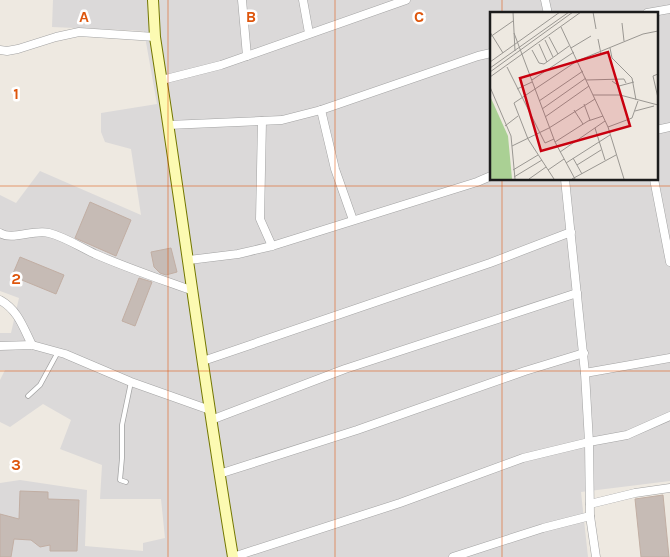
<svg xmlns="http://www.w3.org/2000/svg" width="670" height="557" viewBox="0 0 670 557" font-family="Karla,sans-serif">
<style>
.residential{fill:#dbd9d9;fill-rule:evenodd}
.building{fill:#c6bbb5;stroke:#c1aea3}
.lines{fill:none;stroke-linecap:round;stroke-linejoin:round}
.service-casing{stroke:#a3a3a3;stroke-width:5.5}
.minor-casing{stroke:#a3a3a3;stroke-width:9}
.secondary-casing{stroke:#737700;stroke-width:12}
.service{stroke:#fff;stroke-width:4}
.minor{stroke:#fff;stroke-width:8}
.secondary{stroke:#fcfab2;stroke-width:10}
.grid{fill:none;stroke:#de560d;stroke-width:1;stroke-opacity:0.55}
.inset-road{fill:none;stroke:#9a9792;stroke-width:1}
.view{fill:#c9000f;fill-opacity:0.15;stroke:#c9000f;stroke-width:2.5}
.inset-edge{fill:none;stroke:#1c1c1c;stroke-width:2.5}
.grid-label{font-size:16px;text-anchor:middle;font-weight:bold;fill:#de560d;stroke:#fff;stroke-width:5;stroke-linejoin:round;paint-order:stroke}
</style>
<rect width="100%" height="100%" fill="#eee9e1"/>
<!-- residential -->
<path class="residential" d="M 53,0 L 670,0 L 670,481 L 581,492 L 588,557 L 0,557 L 0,483 L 20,480 L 87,490 L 85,546 L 143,551 L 143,543 L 165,538 L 161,499 L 100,499 L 102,465 L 60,449 L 71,420 L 43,404 L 10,427 L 0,422 L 0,380 L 5,370 L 0,370 L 0,333 L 11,333 L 19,298 L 0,291 L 0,195 L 16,203 L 40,171 L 141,215 L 131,149 L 105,142 L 101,132 L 101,113 L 157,104 L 144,31 L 52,27 ZM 491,14 L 656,14 L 656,179 L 491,179 Z"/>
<!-- building -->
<g class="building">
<path d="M 90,202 L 131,220 L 116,256 L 75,238 Z"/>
<path d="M 171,248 L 177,272 L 166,275 L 160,273 L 154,267 L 151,252 Z"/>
<path d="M 20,257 L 64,275 L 56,294 L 12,276 Z"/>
<path d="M 139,278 L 152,282 L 135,326 L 122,321 Z"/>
<path d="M 20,491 L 48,492 L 48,499 L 79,500 L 77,551 L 50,551 L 50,545 L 40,547 L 31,540 L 14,539 L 11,557 L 0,557 L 0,514 L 19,519 Z"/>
<path d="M 663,495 L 669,557 L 641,557 L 635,499 Z"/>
</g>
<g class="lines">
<!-- service casing -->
<g class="service-casing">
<g id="service">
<path d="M 28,396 L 40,385 L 58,352"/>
<path d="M 126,482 L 120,480 L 122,458 L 122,425 L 131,382"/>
</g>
</g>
<!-- minor casing -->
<g class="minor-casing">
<g id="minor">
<path d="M 242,0 L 247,56"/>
<path d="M 303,0 L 309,33"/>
<path d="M 545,0 L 548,14"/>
<path d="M 647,13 L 670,9"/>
<path d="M 0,50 L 7,51 L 18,49 L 56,37 L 79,32 L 155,37"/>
<path d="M 162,80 L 221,65 L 406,0"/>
<path d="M 321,110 L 335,169 L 353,220"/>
<path d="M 262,121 L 260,219 L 272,246"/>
<path d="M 168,125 L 282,120 L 321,110 L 478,56 L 491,53"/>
<path d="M 656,130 L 670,127"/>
<path d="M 565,179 L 585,373 L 589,442 L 590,516 L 596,557"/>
<path d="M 654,179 L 670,262"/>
<path d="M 0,233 C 12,241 33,229 49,233 C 65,237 80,247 95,254 C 127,268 160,279 193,291"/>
<path d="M 189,260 L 238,254 L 272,246 L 477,182 L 491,176"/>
<path d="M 0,300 C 18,310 23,327 32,345"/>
<path d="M 0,346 L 32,345 L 65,354 L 131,382 L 210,410"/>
<path d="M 203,361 L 490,263 L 571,232"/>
<path d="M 585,373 L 670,358"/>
<path d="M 211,420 L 345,369 L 577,293"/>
<path d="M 219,474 L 357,430 L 525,371 L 584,353"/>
<path d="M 590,504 L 635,493 L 670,488"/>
<path d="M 233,557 L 400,503 L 523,458 L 589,442 L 627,435 L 670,416"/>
<path d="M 453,557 L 543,528 L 590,516"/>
</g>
</g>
<!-- secondary casing -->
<g class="secondary-casing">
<path id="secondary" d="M 153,0 L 155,37 C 182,211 204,384 233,557"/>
</g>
<!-- service -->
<use href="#service" class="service"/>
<!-- minor -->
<use href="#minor" class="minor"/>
<!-- secondary -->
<use href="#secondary" class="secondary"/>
</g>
<!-- grid -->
<path class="grid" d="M 168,0 L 168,557M 335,0 L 335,557M 502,0 L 502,14M 502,179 L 502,557M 0,186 L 670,186M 0,371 L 670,371"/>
<!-- overview -->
<g transform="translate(490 12)">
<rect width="168" height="168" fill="#eee9e1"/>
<path d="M 0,84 L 18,124 L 22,167 L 0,167 Z" fill="#aad094"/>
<path class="inset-road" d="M 23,0 L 25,39M 103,0 L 106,17M 132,11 L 134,29M 71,15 L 118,115 L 134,167M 0,20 L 13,41M 24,21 L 65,130 L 85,167M 0,25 L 23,9M 59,25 L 68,42M 108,27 L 111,42M 55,28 L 63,45M 49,32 L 57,50M 81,36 L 101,24M 120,36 L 122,46 L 142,66 L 146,88M 42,38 L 49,51 L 54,52 L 79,34M 0,50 L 70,0M 17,55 L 55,131 L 64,127M 0,56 L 79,0M 0,60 L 83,0M 168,62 L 163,64 L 168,86M 0,65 L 91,0M 42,68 L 84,40M 96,68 L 134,67 L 136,71M 122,69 L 129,74 L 144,70M 0,75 L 21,124 L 25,167M 27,77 L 42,70M 103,83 L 130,83 L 168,93M 49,89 L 93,59M 94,92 L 100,108M 52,97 L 96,66M 84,98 L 93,112M 145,99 L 164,94M 55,105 L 99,74M 15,114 L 28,104M 118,115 L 142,106 L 148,89M 105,116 L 115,148M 65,130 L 98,109 L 113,104M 22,134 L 59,116 L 105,87M 70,140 L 115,109M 83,146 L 92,162M 76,151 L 120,123M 87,153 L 111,138M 23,158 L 48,143M 58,158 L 74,147M 24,165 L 52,148M 39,167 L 56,155M 64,167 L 38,127 L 24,91 L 87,49 L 153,22 L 168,19M 82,167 L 126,143"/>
<path class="view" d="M 118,40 L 140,114 L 51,139 L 30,66 Z"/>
<rect width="168" height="168" class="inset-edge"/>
</g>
<g class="grid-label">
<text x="84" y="22">A</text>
<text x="251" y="22">B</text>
<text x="419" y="22">C</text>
<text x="16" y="99">1</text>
<text x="16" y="284">2</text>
<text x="16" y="470">3</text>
</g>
</svg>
